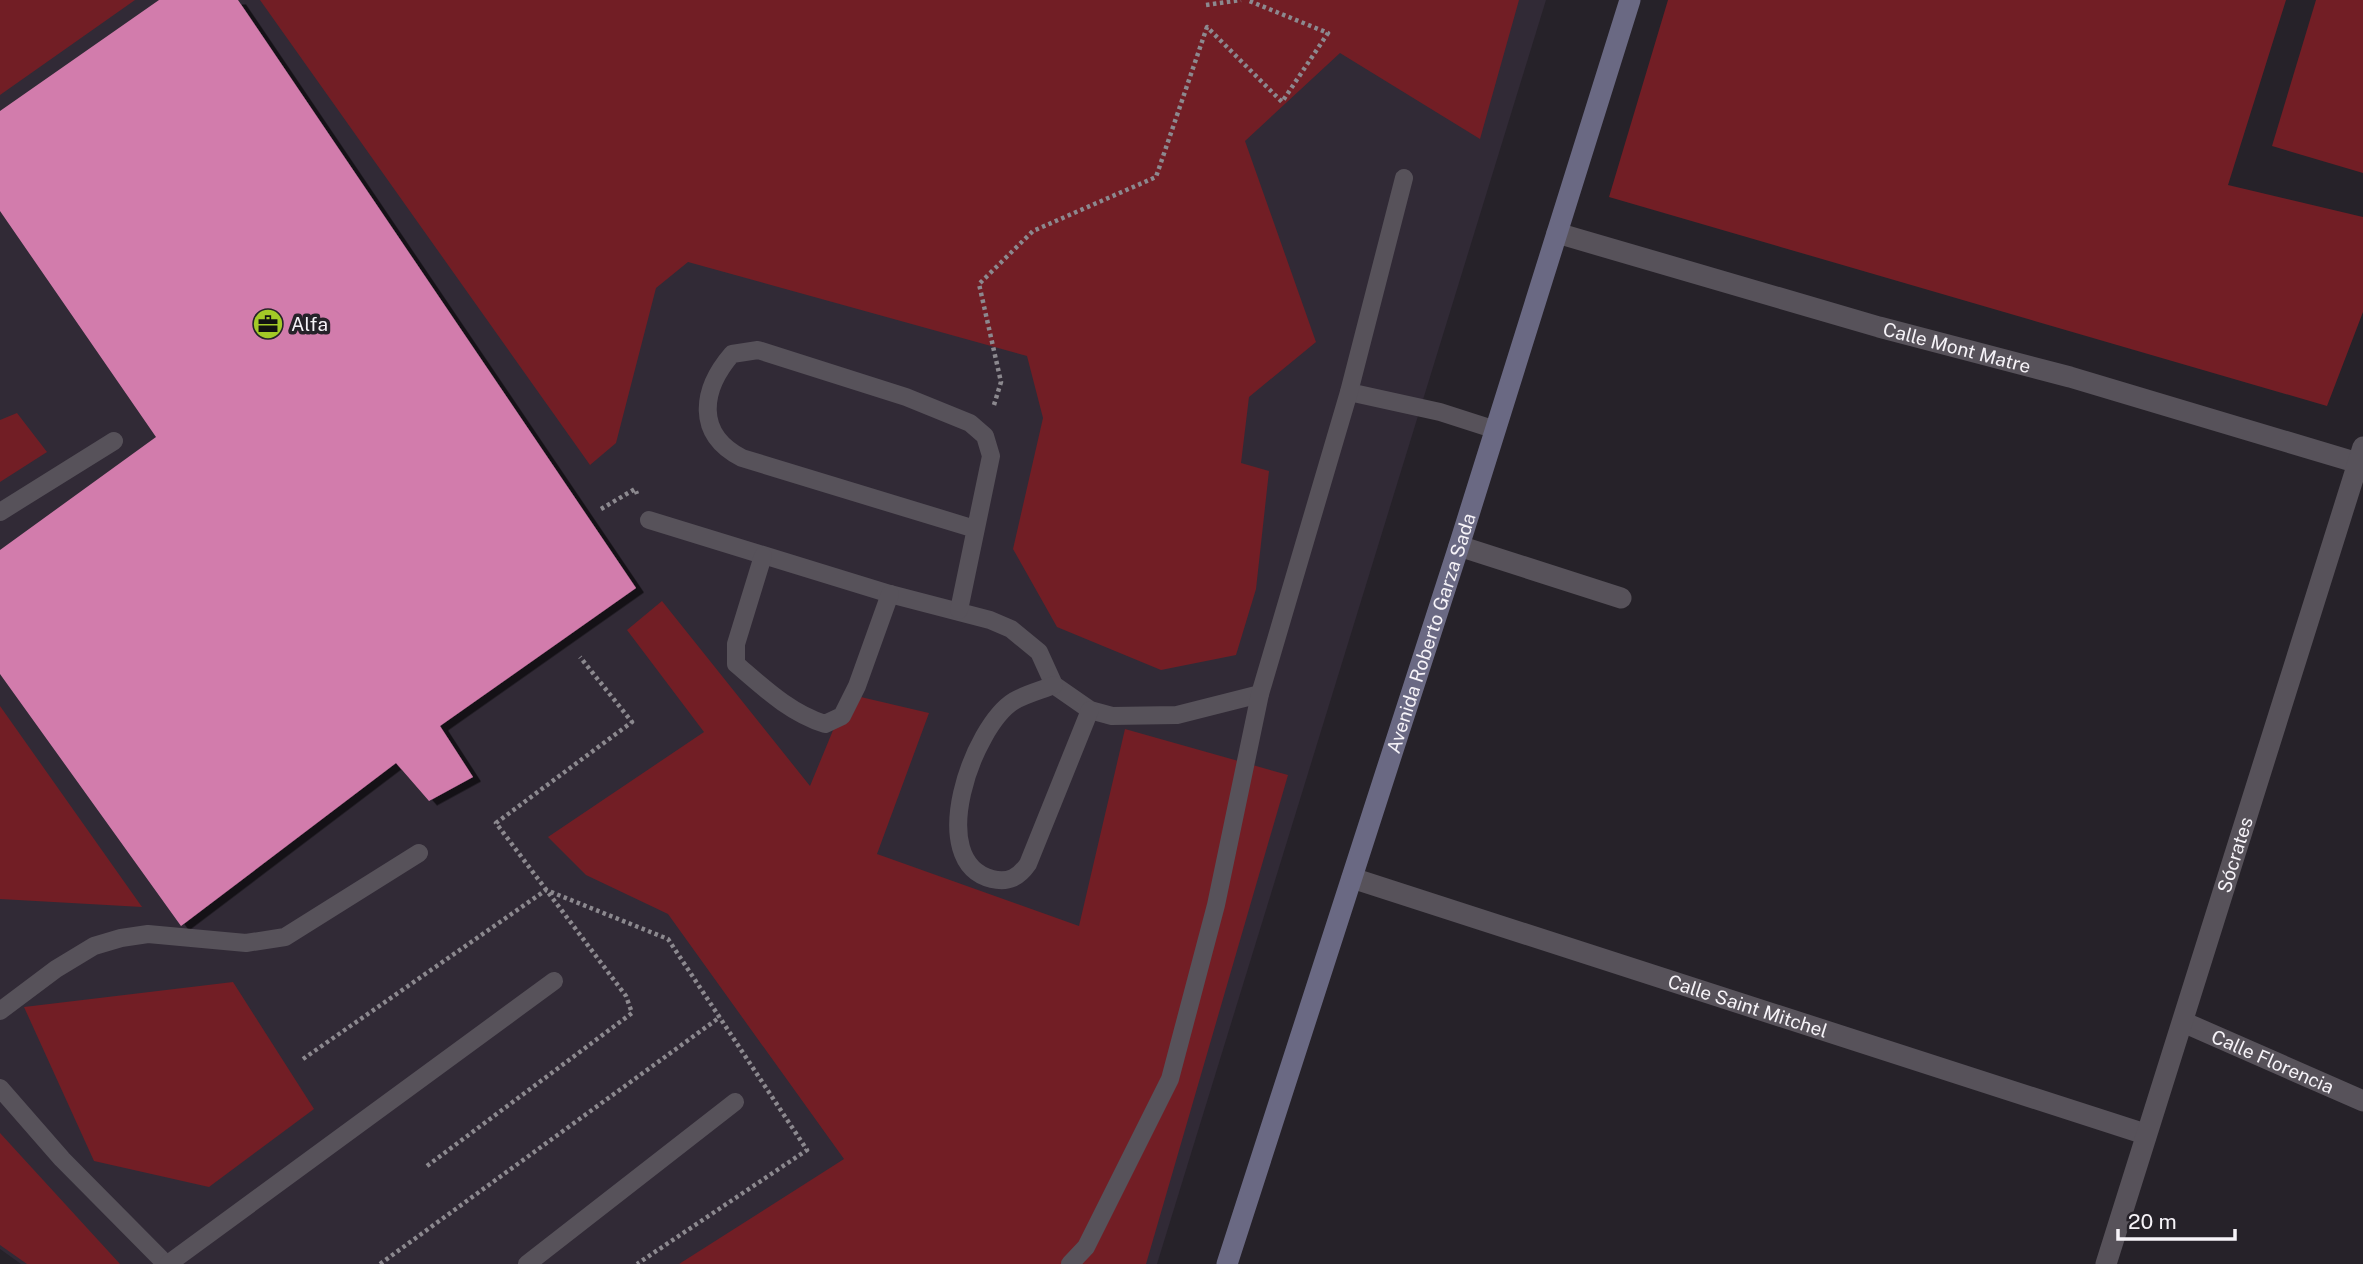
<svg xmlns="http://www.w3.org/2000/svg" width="2363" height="1264" viewBox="0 0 2363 1264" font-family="'Public Sans',sans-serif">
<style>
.built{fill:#312a36}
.green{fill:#721e25}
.building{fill:#d27cac;filter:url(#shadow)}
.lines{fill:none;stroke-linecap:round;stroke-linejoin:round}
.path{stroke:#8c898f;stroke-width:4.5;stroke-dasharray:3.5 3.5;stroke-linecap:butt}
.lane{stroke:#57525a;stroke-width:18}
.street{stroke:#57525a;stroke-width:21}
.secondary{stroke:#6a6983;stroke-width:21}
.labels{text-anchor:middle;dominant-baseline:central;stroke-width:7;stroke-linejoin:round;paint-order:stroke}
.poi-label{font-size:19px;fill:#f6f3f8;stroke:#262229;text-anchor:start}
.street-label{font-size:19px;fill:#f6f3f8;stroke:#262229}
</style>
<defs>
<filter id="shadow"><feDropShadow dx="8" dy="4.5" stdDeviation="0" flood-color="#0009"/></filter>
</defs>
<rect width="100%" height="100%" fill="#262229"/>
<!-- built -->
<path class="built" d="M 0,0 L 1546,0 L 1157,1264 L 21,1264 L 0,1249 Z"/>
<!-- green -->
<g class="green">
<path d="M 0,0 L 135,0 L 0,95 Z"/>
<path d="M 260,0 L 1519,0 L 1480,139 L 1340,53 L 1245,141 L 1316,342 L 1249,397 L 1241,463 L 1269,471 L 1256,589 L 1236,655 L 1161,670 L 1057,627 L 1013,549 L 1043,418 L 1027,356 L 688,262 L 656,288 L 616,443 L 590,465 Z"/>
<path d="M 1668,0 L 2286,0 L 2228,185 L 2363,217 L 2363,312 L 2327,406 L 1609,197 Z"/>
<path d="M 2316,0 L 2363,0 L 2363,173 L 2272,146 Z"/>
<path d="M 17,413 L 47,452 L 0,482 L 0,420 Z"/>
<path d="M 662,601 L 810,786 L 848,694 L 929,713 L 877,854 L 1079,926 L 1125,729 L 1288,775 L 1146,1264 L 679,1264 L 844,1159 L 668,914 L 586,875 L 548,837 L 704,732 L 627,630 Z"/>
<path d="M 0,706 L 142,907 L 0,899 Z"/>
<path d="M 233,982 L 314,1109 L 209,1187 L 94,1161 L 24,1007 Z"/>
<path d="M 0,1133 L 120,1264 L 27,1264 L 0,1245 Z"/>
</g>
<!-- building -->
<path class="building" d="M 159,0 L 238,0 L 636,588 L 440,726 L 473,777 L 429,801 L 396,763 L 181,926 L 0,674 L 0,550 L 156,437 L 0,211 L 0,111 Z"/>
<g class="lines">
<!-- path -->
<g class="path">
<path d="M 1206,5 L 1241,0"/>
<path d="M 994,405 L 1001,382 L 979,284 L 1033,231 L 1156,177 L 1207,27 L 1282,102 L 1328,33 L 1247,0"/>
<path d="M 601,509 L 635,489 L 637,494"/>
<path d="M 303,1059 L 546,890 L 668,939 L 807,1150 L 637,1264"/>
<path d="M 427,1166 L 632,1013 L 626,996 L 496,823 L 632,722 L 580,657"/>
<path d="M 380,1264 L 720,1017"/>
</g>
<!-- lane -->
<g class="lane">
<path d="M 1349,392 L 1440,412 L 1496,430"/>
<path d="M 0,512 L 114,441"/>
<path d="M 649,520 L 890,594 L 990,620 L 1011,629 L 1039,652 L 1054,685 L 1090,710 L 1112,716 L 1177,715 L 1260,694"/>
<path d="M 763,556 L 736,644 L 736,664 C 764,688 790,713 825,724 L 842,716 L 857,686 L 890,594"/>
<path d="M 959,610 L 991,456 L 985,436 L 970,423 L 906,397 L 758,350 L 732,354 C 701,390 695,434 742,458 L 975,529"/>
<path d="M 1054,685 C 1042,690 1026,694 1014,701 C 973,726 924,862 992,879 C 1009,883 1019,877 1028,864 L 1090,710"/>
<path d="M 0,1011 L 56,969 L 94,946 L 121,938 L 148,934 L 246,943 L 285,937 L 419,853"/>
<path d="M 0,1088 L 62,1159 L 166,1264"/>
<path d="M 168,1264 L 554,981"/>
<path d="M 527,1264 L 735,1102"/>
<path d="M 1070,1264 L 1086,1247 L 1170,1079 L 1216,905 L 1260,694 L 1349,392 L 1404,178"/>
</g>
<!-- street -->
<g class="street">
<path id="s1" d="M 1557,233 L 1879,327 L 2070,377 L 2358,463"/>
<path d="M 1459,546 L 1621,598"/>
<path id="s2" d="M 1352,878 L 2145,1134"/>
<path id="s3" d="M 2183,1022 L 2363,1101"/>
<path id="s4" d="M 2106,1264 L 2363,447"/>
</g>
<!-- secondary -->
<path class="secondary" id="s5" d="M 1227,1264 L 1459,546 L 1630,0"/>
</g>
<!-- icons -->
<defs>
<g id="office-disc" transform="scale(1.575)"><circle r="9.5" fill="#a3c927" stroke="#262229"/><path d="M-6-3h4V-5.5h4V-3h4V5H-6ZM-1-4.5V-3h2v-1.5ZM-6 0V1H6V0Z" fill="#111"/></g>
</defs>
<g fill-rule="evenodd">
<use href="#office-disc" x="268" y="324"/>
</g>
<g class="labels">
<!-- poi labels -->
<g class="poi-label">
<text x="291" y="324">Alfa</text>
</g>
<!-- street labels -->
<g class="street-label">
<text stroke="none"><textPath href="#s1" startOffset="416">Calle Mont Matre</textPath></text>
<text stroke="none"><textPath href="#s5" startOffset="663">Avenida Roberto Garza Sada</textPath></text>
<text stroke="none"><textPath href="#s4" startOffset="429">Sócrates</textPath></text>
<text stroke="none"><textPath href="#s2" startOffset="416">Calle Saint Mitchel</textPath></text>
<text stroke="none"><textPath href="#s3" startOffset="98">Calle Florencia</textPath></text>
</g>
</g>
<!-- scale -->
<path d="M2118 1229v10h117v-10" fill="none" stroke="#f6f3f8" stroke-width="3.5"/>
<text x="2128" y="1229" font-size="21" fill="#f6f3f8" stroke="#262229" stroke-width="5" paint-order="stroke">20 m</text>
</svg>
